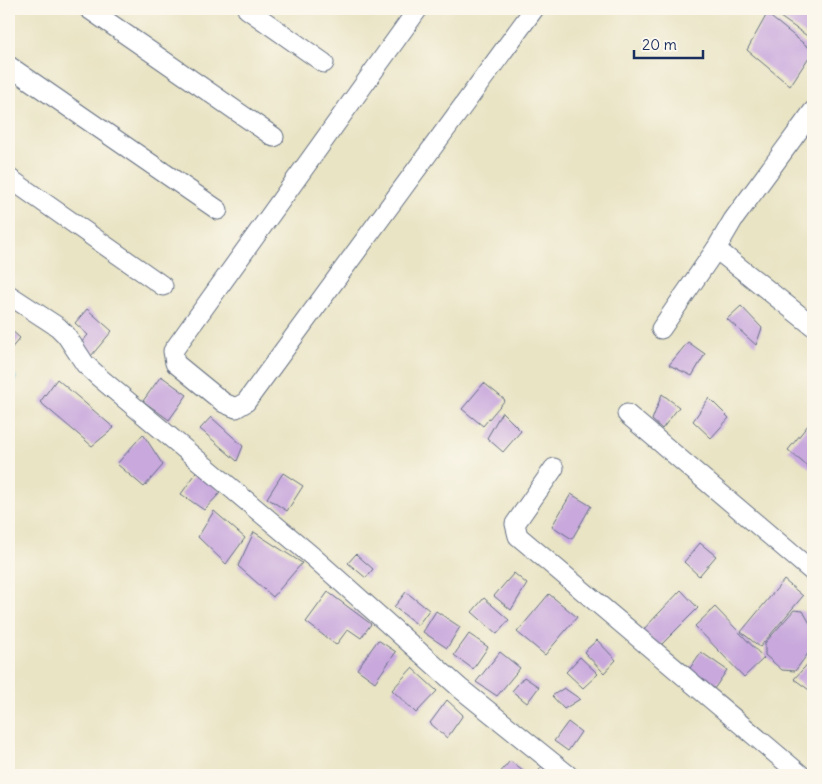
<svg xmlns="http://www.w3.org/2000/svg" width="822" height="784" viewBox="0 0 822 784" font-family="Delius,sans-serif">
<style>
.lines{fill:none;stroke-linecap:round;stroke-linejoin:round}
.stream{stroke:#5ec5db;stroke-width:7}
.building{fill:#c9a9dd}
.street-casing{stroke:#636e82;stroke-width:21}
.street{stroke:#fff;stroke-width:19}
</style>
<rect width="100%" height="100%" fill="#fbf7ec"/>
<filter id="ink" filterUnits="userSpaceOnUse"><feTurbulence type="fractalNoise" baseFrequency=".02" numOctaves="2"/><feDisplacementMap in="SourceGraphic" scale="10" xChannelSelector="R" yChannelSelector="G"/><feConvolveMatrix kernelMatrix="1 2 1 2 8 2 1 2 1" color-interpolation-filters="sRGB"/></filter>
<filter id="wash" filterUnits="userSpaceOnUse"><feTurbulence type="fractalNoise" baseFrequency=".0096" numOctaves="4" result="noise"/><feDisplacementMap in="SourceGraphic" scale="20" xChannelSelector="R" yChannelSelector="G"/><feGaussianBlur stdDeviation="1.12" result="paint"/><feColorMatrix in="noise" values="0 0 0 0 0 0 0 0 0 0 0 0 0 0 0 0 0 1.4 0 .05"/><feComposite in="paint" operator="in"/></filter>
<g filter="url(#wash)">
<rect width="100%" height="100%" fill="#e9e4c4"/>
<g class="lines">
<!-- stream -->
<path class="stream" d="M 9,375 L 13,378 L 9,385"/>
</g>
<g id="blocks">
<!-- building -->
<g class="building">
<path d="M 776,9 L 813,9 L 813,40 L 773,12 Z"/>
<path d="M 767,14 L 813,51 L 790,86 L 747,50 Z"/>
<path d="M 741,306 L 762,328 L 756,345 L 727,319 Z"/>
<path d="M 87,309 L 112,331 L 91,356 L 79,345 L 88,335 L 75,323 Z"/>
<path d="M 9,328 L 20,338 L 9,351 Z"/>
<path d="M 688,342 L 705,354 L 692,376 L 669,365 Z"/>
<path d="M 161,376 L 187,395 L 169,420 L 143,401 Z"/>
<path d="M 57,379 L 114,428 L 92,446 L 40,402 Z"/>
<path d="M 484,383 L 505,400 L 483,426 L 462,409 Z"/>
<path d="M 662,394 L 679,407 L 662,429 L 652,420 Z"/>
<path d="M 709,398 L 729,418 L 711,438 L 693,421 Z"/>
<path d="M 502,412 L 521,431 L 503,452 L 487,438 Z"/>
<path d="M 211,417 L 243,446 L 237,461 L 200,429 Z"/>
<path d="M 813,419 L 813,471 L 788,450 Z"/>
<path d="M 143,434 L 163,465 L 144,487 L 117,464 Z"/>
<path d="M 197,472 L 221,492 L 204,510 L 181,494 Z"/>
<path d="M 283,473 L 303,486 L 287,511 L 267,498 Z"/>
<path d="M 571,494 L 591,506 L 572,539 L 552,526 Z"/>
<path d="M 214,511 L 245,538 L 226,564 L 198,537 Z"/>
<path d="M 254,532 L 302,563 L 273,597 L 238,566 Z"/>
<path d="M 700,543 L 716,556 L 699,576 L 684,562 Z"/>
<path d="M 356,554 L 373,569 L 366,578 L 348,563 Z"/>
<path d="M 514,573 L 527,584 L 511,610 L 494,596 Z"/>
<path d="M 784,580 L 803,596 L 760,647 L 741,632 Z"/>
<path d="M 681,590 L 698,608 L 660,646 L 641,632 Z"/>
<path d="M 328,592 L 371,624 L 361,638 L 348,629 L 336,645 L 306,622 Z"/>
<path d="M 406,592 L 429,610 L 418,625 L 394,607 Z"/>
<path d="M 549,594 L 577,617 L 545,655 L 517,632 Z"/>
<path d="M 484,598 L 509,620 L 497,634 L 472,612 Z"/>
<path d="M 715,607 L 764,658 L 744,677 L 695,626 Z"/>
<path d="M 794,610 L 803,611 L 813,629 L 813,647 L 795,671 L 782,670 L 765,655 L 765,643 Z"/>
<path d="M 436,611 L 460,627 L 447,648 L 423,632 Z"/>
<path d="M 469,634 L 488,647 L 473,669 L 454,655 Z"/>
<path d="M 378,640 L 396,652 L 375,682 L 357,669 Z"/>
<path d="M 597,640 L 616,660 L 604,673 L 584,652 Z"/>
<path d="M 500,652 L 520,668 L 497,696 L 476,682 Z"/>
<path d="M 701,652 L 727,670 L 712,692 L 686,674 Z"/>
<path d="M 580,657 L 598,674 L 583,688 L 566,672 Z"/>
<path d="M 812,659 L 813,690 L 812,692 L 794,679 Z"/>
<path d="M 412,668 L 437,691 L 416,713 L 392,690 Z"/>
<path d="M 524,677 L 539,687 L 527,703 L 512,691 Z"/>
<path d="M 564,688 L 580,699 L 564,709 L 552,696 Z"/>
<path d="M 447,700 L 463,715 L 447,738 L 430,723 Z"/>
<path d="M 568,722 L 581,732 L 568,751 L 554,741 Z"/>
<path d="M 510,761 L 528,775 L 498,775 Z"/>
<path d="M 544,763 L 561,775 L 536,775 Z"/>
</g>
</g>
</g>
<g filter="url(#ink)">
<use href="#blocks" fill-opacity="0" stroke="#636e82" stroke-width="1"/>
<g class="lines">
<!-- street casing -->
<g class="street-casing">
<g id="street">
<path d="M 89,9 L 274,137"/>
<path d="M 247,9 L 324,63"/>
<path d="M 418,9 L 173,351 L 175,363 L 224,403 L 236,408 L 246,402 L 534,9"/>
<path d="M 9,66 L 218,210"/>
<path d="M 813,111 L 733,220 L 716,249 L 813,326"/>
<path d="M 9,178 L 163,286"/>
<path d="M 9,295 L 58,327 L 66,335 L 85,364 L 100,378 L 312,556 L 461,689 L 568,775"/>
<path d="M 661,329 L 716,249"/>
<path d="M 627,414 L 813,572"/>
<path d="M 554,468 L 515,524 L 518,536 L 801,775"/>
</g>
</g>
<!-- street -->
<use href="#street" class="street"/>
</g>
</g>
<!-- margin -->
<rect width="822" height="784" fill="none" stroke="#fbf7ec" stroke-width="30"/>
<!-- scale -->
<path d="M634 50v8h69v-8" fill="none" stroke="#1b2f5e" stroke-width="2.5"/>
<text x="642" y="50" font-size="15" fill="#1b2f5e" stroke="#fbf7ec" stroke-width="4" paint-order="stroke">20 m</text>
</svg>
